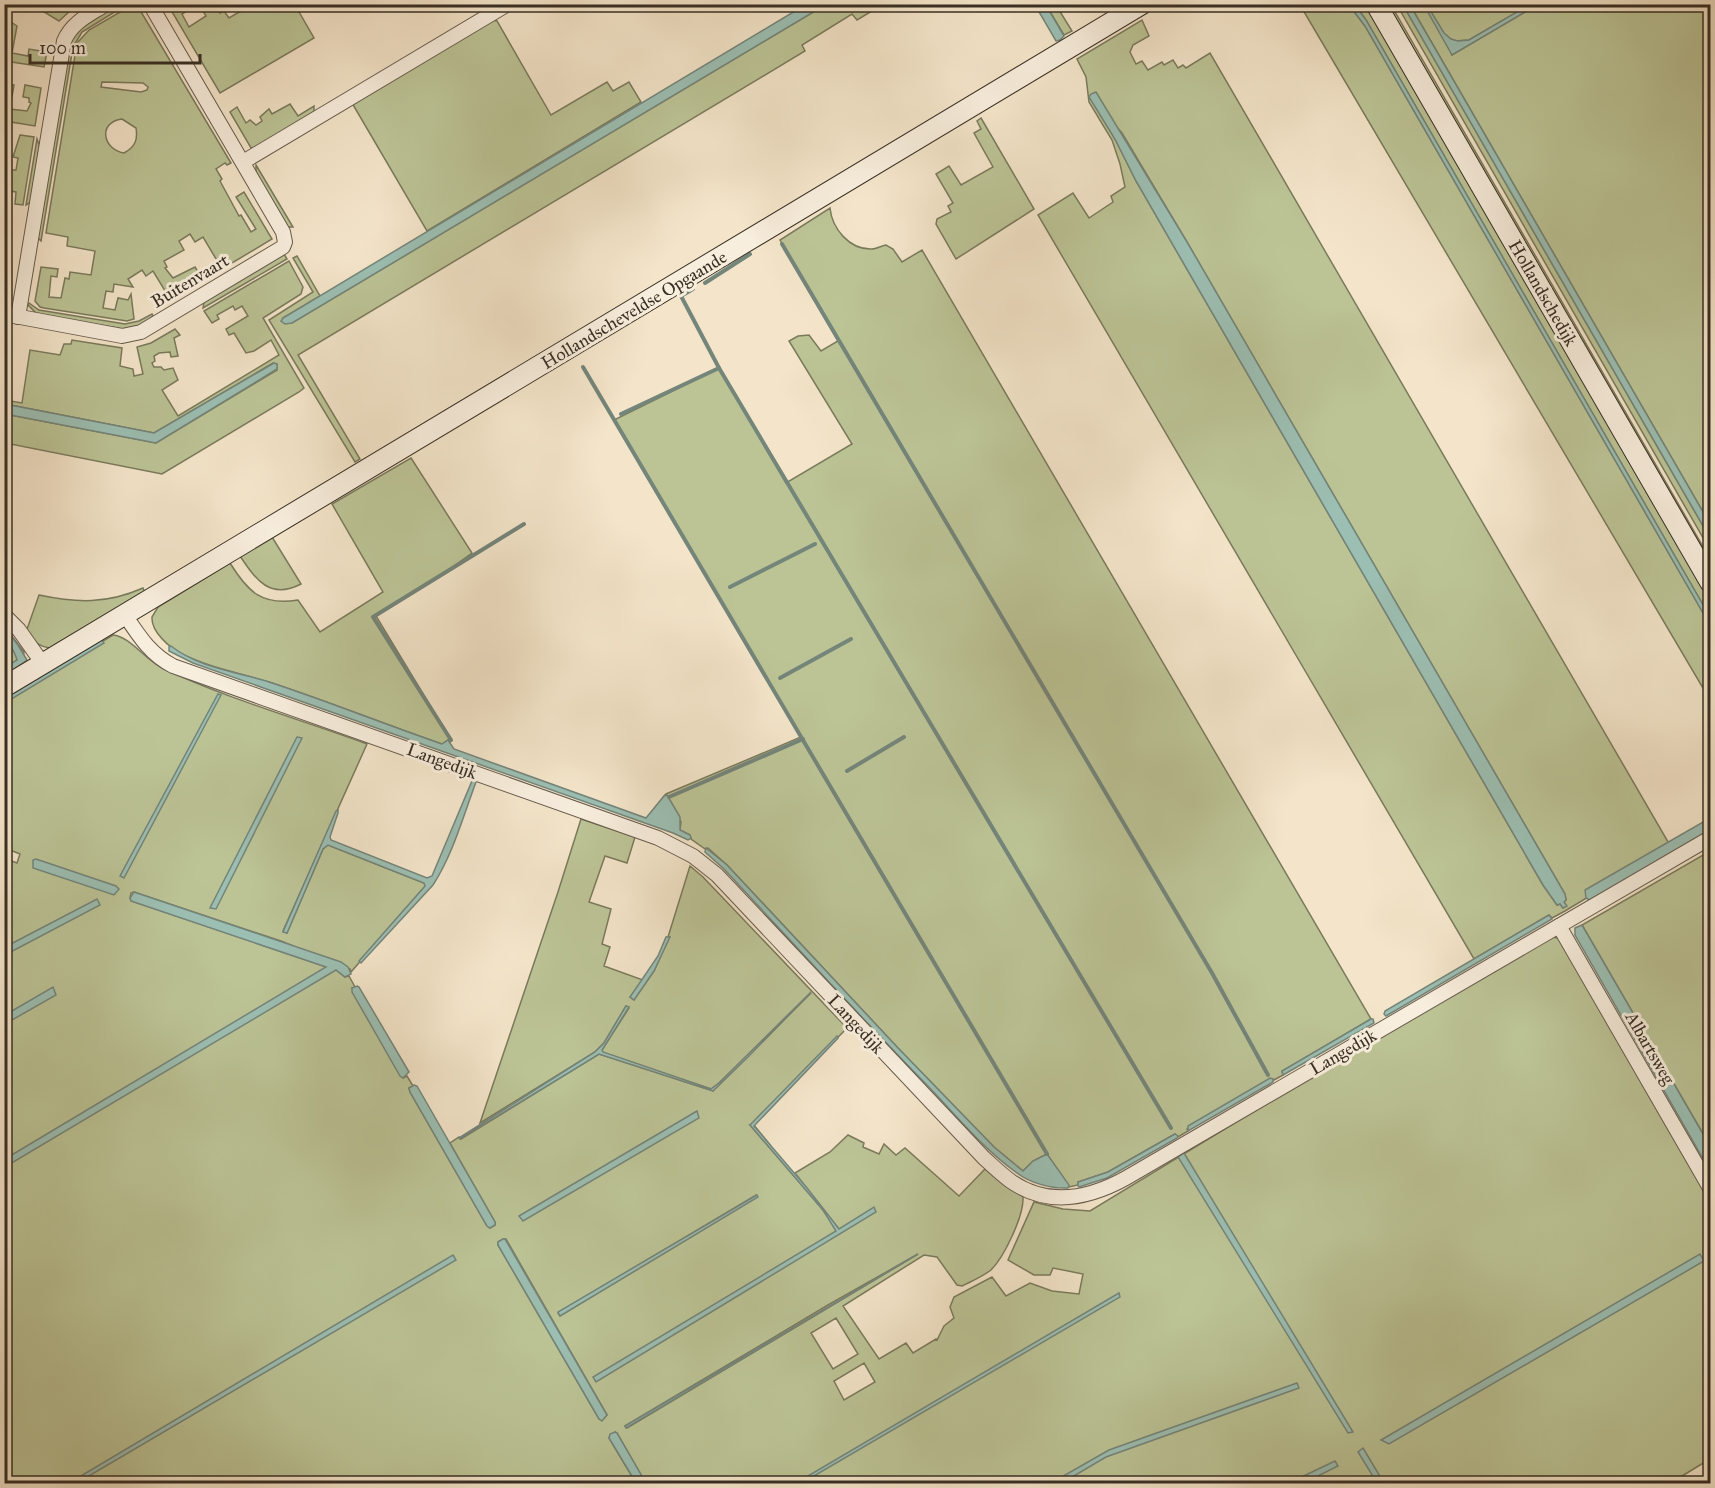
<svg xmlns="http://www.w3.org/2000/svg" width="1715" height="1488" viewBox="0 0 1715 1488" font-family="'IM FELL Great Primer',serif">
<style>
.green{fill:#bcc496;stroke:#7a7a5d;stroke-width:1.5;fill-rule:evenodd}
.water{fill:#9cbfb3;stroke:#74857a;stroke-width:1.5}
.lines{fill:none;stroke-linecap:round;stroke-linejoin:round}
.stream{stroke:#74857a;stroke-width:4}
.street-casing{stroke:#675c4e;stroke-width:16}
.secondary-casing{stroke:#382f24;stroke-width:22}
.street{stroke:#f8eedd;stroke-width:14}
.secondary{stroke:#f8eedd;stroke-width:20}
.labels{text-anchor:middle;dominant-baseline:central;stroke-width:6;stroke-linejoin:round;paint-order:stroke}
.street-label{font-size:18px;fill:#382f24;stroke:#f8eedd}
</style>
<rect width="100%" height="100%" fill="#f4e5ca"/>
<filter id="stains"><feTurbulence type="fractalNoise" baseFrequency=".00333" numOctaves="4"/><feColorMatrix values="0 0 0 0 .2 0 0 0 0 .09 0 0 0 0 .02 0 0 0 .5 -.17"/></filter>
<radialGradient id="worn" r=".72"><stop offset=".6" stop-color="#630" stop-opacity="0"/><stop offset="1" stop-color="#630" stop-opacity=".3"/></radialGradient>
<!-- green -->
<g class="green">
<path d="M 51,5 L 72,5 L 73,8 L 59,21 L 44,12 L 45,8 Z"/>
<path d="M 116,5 L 126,5 L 82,32 L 73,47 L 41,241 L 37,237 L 69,40 L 88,21 Z"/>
<path d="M 132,5 L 137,5 L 231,163 L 227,165 L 225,163 L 216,169 L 222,179 L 220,181 L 239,216 L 241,215 L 251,232 L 256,229 L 236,197 L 244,192 L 272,239 L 222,269 L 203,237 L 195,242 L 190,234 L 179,241 L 184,250 L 164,261 L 167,267 L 165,268 L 173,278 L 195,267 L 203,280 L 170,299 L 153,271 L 146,276 L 142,270 L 128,279 L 133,287 L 114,284 L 113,292 L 106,291 L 103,308 L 115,310 L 118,298 L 128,300 L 131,294 L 134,319 L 127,321 L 44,308 L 40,307 L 35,301 L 41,267 L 58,269 L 57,277 L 51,276 L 49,297 L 61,298 L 65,278 L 69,279 L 70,272 L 91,275 L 95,251 L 67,246 L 68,237 L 46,233 L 77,43 L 89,30 ZM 102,82 L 143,83 L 148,87 L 147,90 L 141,92 L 101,87 ZM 122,119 L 136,128 C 138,140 135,147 124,153 C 102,149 98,122 122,119 Z"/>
<path d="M 168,5 L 185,5 L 187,11 L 182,14 L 189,27 L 206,16 L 201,8 L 206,5 L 215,5 L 220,13 L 224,11 L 229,18 L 251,5 L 295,5 L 314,38 L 220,93 Z"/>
<path d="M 825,5 L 882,5 L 857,20 L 852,14 L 802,45 L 805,51 L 298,355 L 360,459 L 355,462 L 269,320 L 313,292 L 293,258 L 297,256 L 320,296 L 283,318 L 292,323 Z"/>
<path d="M 1046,5 L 1056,5 L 1072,31 L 1064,35 Z"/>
<path d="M 1300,5 L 1349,5 L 1365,26 L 1710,625 L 1710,700 Z"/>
<path d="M 1355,5 L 1370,5 L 1379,20 L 1710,594 L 1710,617 L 1366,20 Z"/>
<path d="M 1384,5 L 1391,5 L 1710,559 L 1710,570 Z"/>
<path d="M 1397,5 L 1403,5 L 1710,538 L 1710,550 Z"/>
<path d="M 1410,5 L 1529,5 L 1469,40 L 1454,41 L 1445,35 L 1452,55 L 1537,5 L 1710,5 L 1710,524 Z"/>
<path d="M 5,18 L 17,26 L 12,53 L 28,56 L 29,49 L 47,52 L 44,67 L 5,61 Z"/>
<path d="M 492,20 L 497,21 L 551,115 L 607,82 L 613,91 L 629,82 L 641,102 L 427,231 L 352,103 Z"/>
<path d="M 1142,20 L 1149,36 L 1133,45 L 1130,52 L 1136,64 L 1142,61 L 1148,70 L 1162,62 L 1164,65 L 1173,60 L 1178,68 L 1183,65 L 1186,68 L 1210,53 L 1671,847 L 1565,911 L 1552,918 L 1549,915 L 1474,959 L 1038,215 L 1073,193 L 1089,218 L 1113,202 L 1111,196 L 1125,187 L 1120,164 L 1112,140 L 1089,102 L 1086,77 L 1077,59 ZM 1090,98 L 1122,133 L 1187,242 L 1565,894 L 1566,900 L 1564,901 L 1566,906 L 1563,908 L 1560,904 L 1557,905 L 1543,885 L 1136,181 L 1115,139 Z"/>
<path d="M 4,84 L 14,85 L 10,109 L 27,111 L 31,103 L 29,102 L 29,98 L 23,97 L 25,85 L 41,88 L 35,126 L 5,121 Z"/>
<path d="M 290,104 L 298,116 L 314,106 L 314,112 L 257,147 L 251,148 L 230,112 L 237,107 L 246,123 L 250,120 L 256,125 L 262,121 L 260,117 L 269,109 L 272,114 Z"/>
<path d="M 981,118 L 1034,209 L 956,259 L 936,224 L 937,219 L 951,212 L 948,206 L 953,203 L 936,174 L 949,166 L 961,185 L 993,167 L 974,133 L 981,129 L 977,121 Z"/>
<path d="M 20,135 L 34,137 L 23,205 L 15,204 L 16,192 L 4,190 L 5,169 L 8,171 L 10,170 L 16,170 L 18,158 L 13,157 Z"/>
<path d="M 37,139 L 40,147 L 31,202 L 26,205 Z"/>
<path d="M 256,165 L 293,227 L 287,227 L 256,174 Z"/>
<path d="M 830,208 C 832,228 849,250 872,249 C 876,249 881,246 886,245 L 893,249 L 902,262 L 922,250 L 1371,1019 L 1282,1071 L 1283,1075 L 1274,1080 L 1273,1079 L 1187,1129 L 1188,1131 L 1178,1137 L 1175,1134 L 1108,1172 L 1078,1182 L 1078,1185 L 1069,1187 L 1047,1154 L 1033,1161 L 1023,1171 L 994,1147 L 898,1048 L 727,865 L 708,848 L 705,849 L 691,839 L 690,835 L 680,830 L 681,822 L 666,795 L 664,796 L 666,794 L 801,737 L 614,420 L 719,368 L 786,483 L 852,444 L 789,341 L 798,336 L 809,335 L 821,351 L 838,341 L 780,240 Z"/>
<path d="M 284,254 L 287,259 L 203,308 L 204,302 Z"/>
<path d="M 289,261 L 303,287 L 301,294 L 263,318 L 304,388 L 299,392 L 162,474 L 5,443 L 5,414 L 156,443 L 277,370 L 277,364 L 273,363 L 154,433 L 5,404 L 4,400 L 22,403 L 30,350 L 60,355 L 64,344 L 71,344 L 72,340 L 122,348 L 120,366 L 133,369 L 134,376 L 143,374 L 137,347 L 151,343 L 175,329 L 180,335 L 174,338 L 178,356 L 171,357 L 170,352 L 159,353 L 154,356 L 155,361 L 152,363 L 154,367 L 161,367 L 164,370 L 173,368 L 178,380 L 162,390 L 178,416 L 279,355 L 271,340 L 254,351 L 246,353 L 234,333 L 229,335 L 226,329 L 248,316 L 242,306 L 235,310 L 233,306 L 217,315 L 219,319 L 212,323 L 204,311 Z"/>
<path d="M 29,303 L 39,310 L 125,324 L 139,321 L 152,314 L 153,316 L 142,325 L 124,329 L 38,315 L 28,305 Z"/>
<path d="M 411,458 L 472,553 L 440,576 L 376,616 L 451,740 L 450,742 L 448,740 L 442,744 C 384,724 327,701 269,682 C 240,673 210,668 182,654 C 170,648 151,632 152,617 L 158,607 L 230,563 C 248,592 262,606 298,600 L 320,632 L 383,592 L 332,504 Z"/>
<path d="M 272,537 L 301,584 C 270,600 256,580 240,556 Z"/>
<path d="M 143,588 L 145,593 L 56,648 C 41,649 36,643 26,632 L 39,595 C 77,603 107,604 143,588 Z"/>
<path d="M 4,626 L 24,652 L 23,659 L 4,670 Z"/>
<path d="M 113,635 C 129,636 146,660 162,668 C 228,699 299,719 367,744 L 283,931 L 287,933 L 323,849 L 328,845 L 424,883 L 426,886 L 351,972 L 350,969 L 281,941 L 134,892 L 131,893 L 130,898 L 131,901 L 336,970 L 345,977 L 349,976 L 355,987 L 352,988 L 403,1078 L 407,1076 L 413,1086 L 409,1088 L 410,1092 L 487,1226 L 490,1228 L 495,1225 L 495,1222 L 450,1143 L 459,1137 L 461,1139 L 599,1054 L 713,1091 L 811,993 L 719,1083 L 711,1089 L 603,1053 L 602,1050 L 629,1008 L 626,1006 L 604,1043 L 595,1052 L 480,1123 L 558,892 L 581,819 L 635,837 L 627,863 L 605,856 L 589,902 L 611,909 L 602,944 L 610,947 L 604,966 L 643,980 L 630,997 L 634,1000 L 654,971 L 669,937 L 668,937 L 690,866 L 703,877 L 847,1028 L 753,1124 L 771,1146 L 753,1125 L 750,1125 L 823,1210 L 837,1230 L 839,1229 L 795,1173 L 830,1152 L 848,1135 L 864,1143 L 863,1147 L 879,1154 L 884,1144 L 896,1155 L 905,1148 L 959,1196 L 985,1169 L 1023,1197 C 1024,1216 1004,1257 991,1270 C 982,1277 972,1281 962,1286 L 957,1285 L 937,1257 L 924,1255 L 843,1306 L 879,1359 L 906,1343 L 913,1353 L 936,1339 L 937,1340 L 944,1326 L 954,1318 L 950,1307 L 954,1297 L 992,1277 L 1006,1296 L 1030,1283 L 1052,1291 L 1079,1294 L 1083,1274 L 1053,1268 L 1050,1275 L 1034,1275 L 1008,1260 L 1034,1202 L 1063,1209 L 1090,1211 L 1304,1081 L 1551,937 L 1558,938 L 1563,942 L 1710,1197 L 1710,1459 L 1669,1484 L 646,1484 L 617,1433 L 615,1432 L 609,1438 L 636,1483 L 5,1483 L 4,858 L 17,863 L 20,854 L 5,848 L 5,700 ZM 756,1195 L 757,1197 L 560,1316 L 558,1313 ZM 503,1239 L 506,1239 L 607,1415 L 602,1420 L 599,1419 L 498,1245 L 498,1242 ZM 918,1254 L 627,1428 L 625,1426 L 828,1305 ZM 836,1318 L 858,1354 L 833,1369 L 811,1333 ZM 864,1363 L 875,1382 L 844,1400 L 834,1381 Z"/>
<path d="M 1710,851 L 1710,1146 L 1582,925 Z"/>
</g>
<!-- water -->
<g class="water">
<path d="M 805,5 L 825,5 L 292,323 L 285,324 L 281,321 L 283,318 Z"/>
<path d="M 1035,5 L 1046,5 L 1064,36 L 1060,40 L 1056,41 Z"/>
<path d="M 1349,5 L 1355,5 L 1366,20 L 1710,617 L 1710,625 L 1365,26 Z"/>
<path d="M 1403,5 L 1410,5 L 1710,524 L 1710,538 Z"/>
<path d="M 1424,5 L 1427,5 L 1444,33 L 1451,39 L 1458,41 L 1469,40 L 1529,5 L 1537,5 L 1452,55 Z"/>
<path d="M 1096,92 L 1187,242 L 1565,894 L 1566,900 L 1564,902 L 1567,906 L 1563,908 L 1560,904 L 1557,905 L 1543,885 L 1136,181 L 1115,139 L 1089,97 L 1091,94 Z"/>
<path d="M 274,363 L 277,364 L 277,369 L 156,443 L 5,414 L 5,404 L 154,433 Z"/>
<path d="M 5,628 L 18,645 L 27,660 L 5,676 L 4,668 L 17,660 C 14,648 5,641 5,628 Z"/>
<path d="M 102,640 L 104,643 L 5,703 L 5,698 Z"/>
<path d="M 171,646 C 199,668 237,672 269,682 C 327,701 384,724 442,744 L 448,740 L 454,749 L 646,818 L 664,796 L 667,795 L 680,817 L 680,830 L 690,835 L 691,838 L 688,840 L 673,833 L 193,663 L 169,651 L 169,647 Z"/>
<path d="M 218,694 L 221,695 L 124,878 L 120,876 Z"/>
<path d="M 297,737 L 302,738 L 216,909 L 210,908 Z"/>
<path d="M 472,781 L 476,782 C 463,817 453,854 433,885 L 361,963 L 359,961 L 425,886 L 424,883 L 328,845 L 323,849 L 287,933 L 283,932 L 336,811 L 338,810 L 338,813 L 330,837 L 331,840 L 427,878 L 432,876 Z"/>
<path d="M 1710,818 L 1710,830 L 1591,901 L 1586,898 L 1585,890 Z"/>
<path d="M 706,848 L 727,865 L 898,1048 L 994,1147 L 1023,1171 L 1033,1161 L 1047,1154 L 1069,1185 L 1068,1188 C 1052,1189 1030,1183 1017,1173 C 983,1149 955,1114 926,1084 C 857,1014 791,941 724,869 L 705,852 Z"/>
<path d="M 36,859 L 116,886 L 119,889 L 114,895 L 33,868 L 33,860 Z"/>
<path d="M 134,892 L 341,962 L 348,967 L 351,974 L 345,977 L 336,970 L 5,1167 L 5,1159 L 326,967 L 131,901 L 130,898 Z"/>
<path d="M 97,899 L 100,905 L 5,955 L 5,947 Z"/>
<path d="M 1549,915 L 1552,919 L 1386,1016 L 1384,1014 L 1385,1011 Z"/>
<path d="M 1582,925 L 1710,1146 L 1710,1171 L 1575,935 L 1575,928 Z"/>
<path d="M 666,937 L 670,937 L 654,971 L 634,1000 L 630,997 L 658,956 Z"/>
<path d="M 357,986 L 359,987 L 409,1072 L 403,1078 L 400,1076 L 352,992 L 352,988 Z"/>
<path d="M 53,987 L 56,995 L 5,1024 L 5,1015 Z"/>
<path d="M 811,992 L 748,1057 L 713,1091 L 599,1054 L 460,1139 L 459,1138 L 595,1052 L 604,1043 L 626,1006 L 629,1007 L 602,1050 L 603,1052 L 711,1089 L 719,1083 Z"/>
<path d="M 1371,1019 L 1373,1019 L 1374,1023 L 1283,1075 L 1282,1071 Z"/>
<path d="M 837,1036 L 838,1038 L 754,1126 L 807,1188 L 839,1229 L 874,1207 L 876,1212 L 596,1382 L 593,1377 L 836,1231 L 823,1210 L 750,1125 Z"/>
<path d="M 1270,1078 L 1273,1079 L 1273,1082 L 1188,1131 L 1188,1126 Z"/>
<path d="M 414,1085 L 417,1086 L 495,1222 L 495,1225 L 490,1228 L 487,1226 L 410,1092 L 409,1088 Z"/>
<path d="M 697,1111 L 699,1118 L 523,1221 L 519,1216 Z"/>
<path d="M 1175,1134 L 1178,1136 L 1177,1138 L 1107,1178 L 1079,1187 L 1078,1186 L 1078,1182 L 1108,1172 Z"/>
<path d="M 1184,1153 L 1353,1432 L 1348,1433 L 1178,1157 Z"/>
<path d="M 757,1195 L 758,1197 L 560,1316 L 558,1312 Z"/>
<path d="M 503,1239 L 505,1239 L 607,1415 L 602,1421 L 599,1419 L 498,1245 L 498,1242 Z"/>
<path d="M 918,1254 L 626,1428 L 625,1426 Z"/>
<path d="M 1700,1254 L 1704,1261 L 1389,1444 L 1381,1440 Z"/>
<path d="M 453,1255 L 456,1260 L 77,1483 L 69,1483 Z"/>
<path d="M 1119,1293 L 1120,1297 L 802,1483 L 796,1483 Z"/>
<path d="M 1297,1383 L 1299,1388 L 1106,1457 L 1062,1483 L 1051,1483 L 1109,1450 Z"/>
<path d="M 615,1432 L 617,1433 L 646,1483 L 636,1483 L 609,1438 L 610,1434 Z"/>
<path d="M 1363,1448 L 1384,1483 L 1377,1483 L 1358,1452 Z"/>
<path d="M 1335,1461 L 1338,1466 L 1304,1483 L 1289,1483 Z"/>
</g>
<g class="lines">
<!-- stream -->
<g class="stream">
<path d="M 782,244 L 1212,973 L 1268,1075"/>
<path d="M 705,283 L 750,254"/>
<path d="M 693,289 L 681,296 L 719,368"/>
<path d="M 583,367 L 1047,1154"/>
<path d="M 621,414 L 719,368 L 1171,1128"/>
<path d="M 730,587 L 815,544"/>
<path d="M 780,678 L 851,639"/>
<path d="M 451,740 L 373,617 L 524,524"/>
<path d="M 847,771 L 904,737"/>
<path d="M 669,797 L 803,739"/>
</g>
<!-- street casing -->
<g class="street-casing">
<g id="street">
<path d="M 243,162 L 508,4"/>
<path d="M 4,314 L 122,336 L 141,332 L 283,247 L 285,242 L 283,232 L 150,4"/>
<path d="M 18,317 L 64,41 C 72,22 89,15 106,4"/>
<path d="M 4,615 L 19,630 L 43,664"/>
<path d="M 125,615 C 139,636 150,654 173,666 L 658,838 L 693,856 L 717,875 L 984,1158 C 993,1166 1002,1175 1012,1182 C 1049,1207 1090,1198 1126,1178 L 1710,838"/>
<path d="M 1559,926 L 1710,1188"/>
</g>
</g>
<!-- secondary casing -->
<g class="secondary-casing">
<g id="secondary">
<path d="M 1376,4 L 1710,582"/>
<path d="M 4,687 L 1142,4"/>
</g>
</g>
<!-- street -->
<use href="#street" class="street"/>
<!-- secondary -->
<use href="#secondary" class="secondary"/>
</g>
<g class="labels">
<!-- street labels -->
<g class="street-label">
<text transform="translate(190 281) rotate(-31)">Buitenvaart</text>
<text transform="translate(1543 293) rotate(60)">Hollandschedijk</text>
<text transform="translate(634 310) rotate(-31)">Hollandscheveldse Opgaande</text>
<text transform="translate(442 761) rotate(20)">Langedijk</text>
<text transform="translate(856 1024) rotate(47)">Langedijk</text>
<text transform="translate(1650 1048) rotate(60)">Albartsweg</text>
<text transform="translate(1343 1052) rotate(-30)">Langedijk</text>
</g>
</g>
<!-- margin -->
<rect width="1715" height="1488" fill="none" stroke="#f4e5ca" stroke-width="24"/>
<rect x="6" y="6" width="1703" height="1476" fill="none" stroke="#382f24" stroke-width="3"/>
<rect x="12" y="12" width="1691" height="1464" fill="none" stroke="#382f24" stroke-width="1.5"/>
<!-- scale -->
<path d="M30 54v9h170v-9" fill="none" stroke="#382f24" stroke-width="3"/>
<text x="39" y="54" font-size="18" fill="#382f24" stroke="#f8eedd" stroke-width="4.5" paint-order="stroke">100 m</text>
<rect width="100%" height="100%" filter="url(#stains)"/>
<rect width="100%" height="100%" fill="url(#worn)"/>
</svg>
